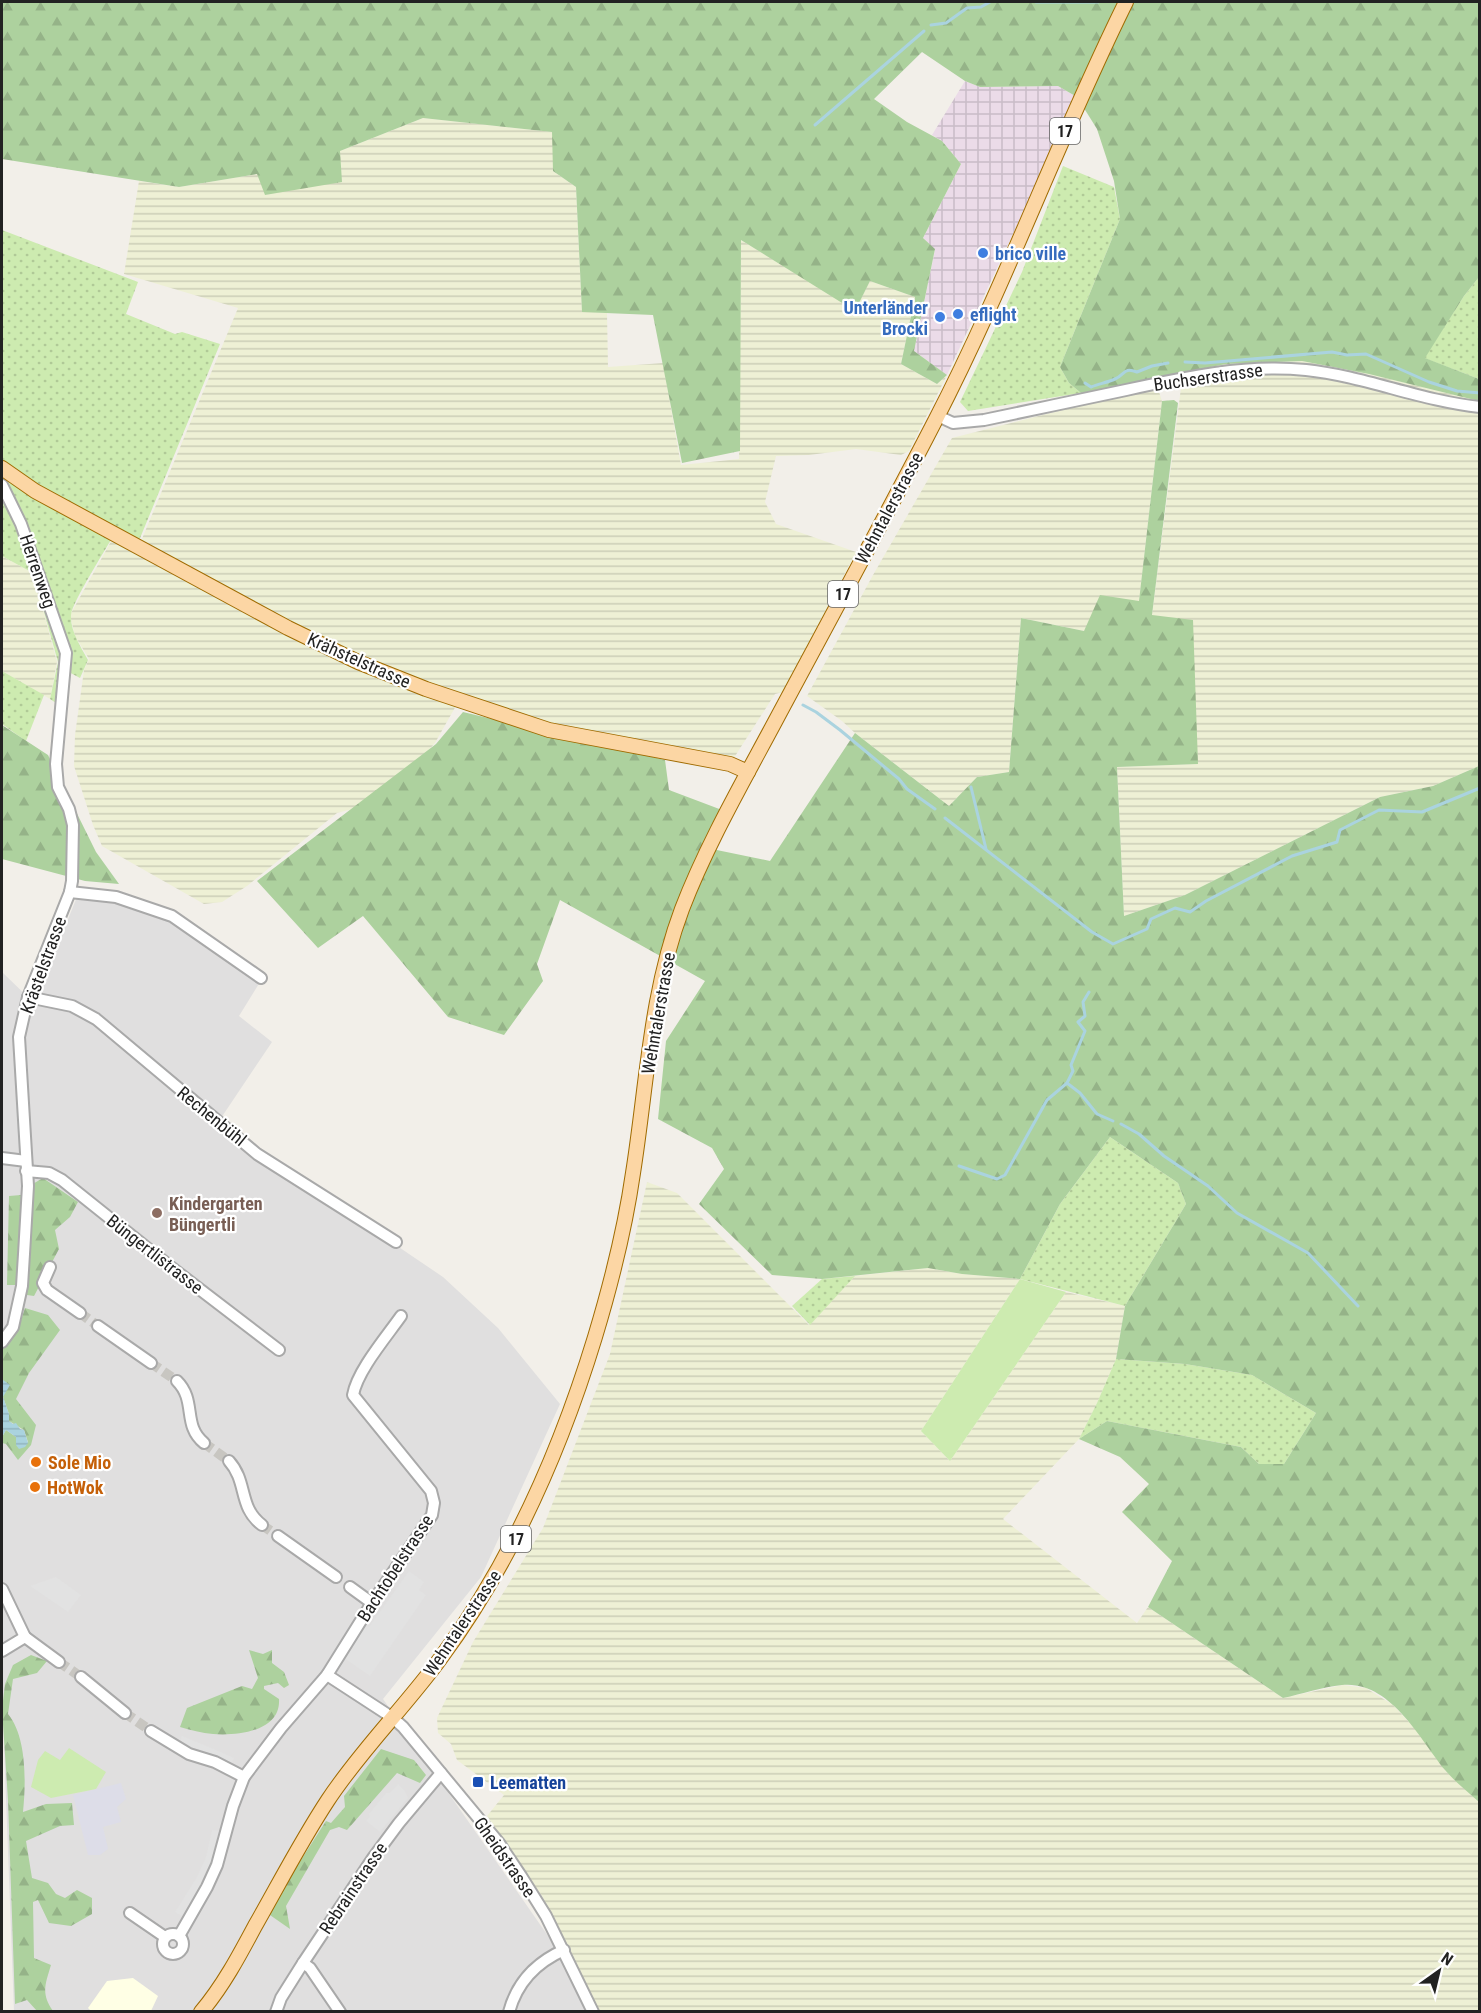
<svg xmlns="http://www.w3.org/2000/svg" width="1481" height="2013" viewBox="0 0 1481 2013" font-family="'Roboto Condensed',sans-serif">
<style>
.residential{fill:#e0dfdf}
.industrial{fill:url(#industrial-grid)}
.education{fill:#ffffe5}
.farmland{fill:url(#farmland-rules)}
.grass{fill:url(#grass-dots)}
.forest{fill:url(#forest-firs)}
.garden{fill:#cdebb0}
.parking{fill:#e2e2e2}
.plaza{fill:#dddde8}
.water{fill:url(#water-rules)}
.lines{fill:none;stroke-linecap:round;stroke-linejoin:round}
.stream{stroke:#aad3df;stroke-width:3}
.minor-tunnel{stroke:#c8c6c1;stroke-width:10;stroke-dasharray:10 5;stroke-linecap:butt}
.minor-casing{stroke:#a9a9a9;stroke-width:14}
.major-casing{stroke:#a06b00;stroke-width:16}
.minor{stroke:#fff;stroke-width:10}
.major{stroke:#fcd6a4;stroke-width:14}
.shop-dot{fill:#3f7fe0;stroke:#fff;stroke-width:2}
.education-dot{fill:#8d6e63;stroke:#fff;stroke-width:2}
.food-dot{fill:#e8710a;stroke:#fff;stroke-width:2}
.transit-dot{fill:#1a4fb4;stroke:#fff;stroke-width:2}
.labels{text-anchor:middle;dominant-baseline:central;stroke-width:4.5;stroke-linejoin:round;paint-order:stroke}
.shield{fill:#fff;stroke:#646464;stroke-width:1.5}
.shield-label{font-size:16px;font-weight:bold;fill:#222}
.shop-label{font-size:18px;font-weight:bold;fill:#366cbe;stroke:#fff;text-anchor:start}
.street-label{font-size:18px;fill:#222;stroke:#fff}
.education-label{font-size:18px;font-weight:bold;fill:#785e54;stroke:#fff;text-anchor:start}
.food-label{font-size:18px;font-weight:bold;fill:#c56008;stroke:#fff;text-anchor:start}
.transit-label{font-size:18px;font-weight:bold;fill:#164399;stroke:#fff;text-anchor:start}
</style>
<defs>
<pattern id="industrial-grid" width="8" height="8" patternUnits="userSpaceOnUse" patternTransform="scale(1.5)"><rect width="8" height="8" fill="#ebdbe8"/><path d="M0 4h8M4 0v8" fill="none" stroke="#c9bcc7"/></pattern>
<pattern id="farmland-rules" width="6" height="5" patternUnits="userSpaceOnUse" patternTransform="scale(1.5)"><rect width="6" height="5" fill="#eef0d5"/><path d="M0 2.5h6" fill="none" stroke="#ccceb7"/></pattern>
<pattern id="grass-dots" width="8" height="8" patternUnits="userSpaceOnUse" patternTransform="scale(1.5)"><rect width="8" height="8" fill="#cdebb0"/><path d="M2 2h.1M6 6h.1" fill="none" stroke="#b0c997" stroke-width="1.8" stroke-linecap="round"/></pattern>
<pattern id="forest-firs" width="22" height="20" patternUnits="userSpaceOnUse" patternTransform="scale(1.5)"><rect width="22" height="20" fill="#add19e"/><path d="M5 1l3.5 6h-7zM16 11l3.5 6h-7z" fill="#95b388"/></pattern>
<pattern id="water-rules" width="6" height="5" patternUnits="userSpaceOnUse" patternTransform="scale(1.5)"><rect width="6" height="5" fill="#aad3df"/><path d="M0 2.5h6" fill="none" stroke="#92b5bf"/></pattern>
</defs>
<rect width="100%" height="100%" fill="#f2efe9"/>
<!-- residential -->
<path class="residential" d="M 77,897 L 120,902 L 175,921 L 260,982 L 239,1016 L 272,1042 L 217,1124 L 443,1277 L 498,1328 L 560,1404 L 481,1577 L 383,1699 L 553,1943 L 586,2011 L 14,2011 L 2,1692 L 2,972 L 34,1003 Z"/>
<!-- industrial -->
<path class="industrial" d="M 965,81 L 980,87 L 1058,86 L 1077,97 L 947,375 L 914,351 L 935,250 L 923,238 L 961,164 L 942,141 L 932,135 Z"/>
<!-- education -->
<path class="education" d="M 133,1978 L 158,1996 L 151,2011 L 91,2011 L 88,2008 L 107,1981 Z"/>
<!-- farmland -->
<g class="farmland">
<path d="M 423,118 L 553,132 L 553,171 L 576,187 L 582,311 L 607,313 L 608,367 L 663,363 L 681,465 L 739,459 L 741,240 L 855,310 L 870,281 L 915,297 L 901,364 L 937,384 L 947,375 L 909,451 L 901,455 L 856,449 L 809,455 L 776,456 L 765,502 L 776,524 L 856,552 L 783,692 L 775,694 L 730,764 L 615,743 L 426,689 L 139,546 L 238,308 L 124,274 L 139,181 L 179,187 L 258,174 L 266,195 L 340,151 Z"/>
<path d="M 1302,361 L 1369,374 L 1479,401 L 1479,766 L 1433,786 L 1380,797 L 1185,895 L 1124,916 L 1117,767 L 1197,764 L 1152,615 L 1183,372 L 1226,364 Z"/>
<path d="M 1154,377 L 1162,401 L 1139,602 L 1084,631 L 1021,618 L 1009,772 L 977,777 L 949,806 L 855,733 L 842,721 L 807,696 L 873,575 L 952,438 L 1070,408 L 1081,393 Z"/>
<path d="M 114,536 L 457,704 L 435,743 L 386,796 L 368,805 L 337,813 L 247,886 L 222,902 L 204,904 L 102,846 L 93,825 L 74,766 L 75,735 L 84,670 L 89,659 L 75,636 L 70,615 Z"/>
<path d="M 2,556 L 33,573 L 57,662 L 50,699 L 2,671 Z"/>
<path d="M 647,1182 L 677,1193 L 809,1325 L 855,1276 L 928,1268 L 962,1274 L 1020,1279 L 921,1431 L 950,1461 L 1066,1292 L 1125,1306 L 1116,1359 L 1097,1403 L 1079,1439 L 1003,1519 L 1137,1623 L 1148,1607 L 1283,1698 L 1343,1685 L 1366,1688 L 1393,1705 L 1423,1737 L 1446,1771 L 1479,1802 L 1479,2011 L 599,2011 L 542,1896 L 487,1816 L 504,1795 L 457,1760 L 451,1744 L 438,1733 L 437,1718 L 473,1642 L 543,1528 L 610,1354 Z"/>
</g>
<!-- grass -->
<g class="grass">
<path d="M 1063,166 L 1114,187 L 1120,219 L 1060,367 L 1069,383 L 1081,393 L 968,411 L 960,402 L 1022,272 Z"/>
<path d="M 2,230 L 138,282 L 126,314 L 175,334 L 182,332 L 220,344 L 138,543 L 116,531 C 108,546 72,602 71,615 C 70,631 81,647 88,660 L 80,678 L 65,670 L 59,705 L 50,699 L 58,662 L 33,573 L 2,556 Z"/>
<path d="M 1479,277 L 1479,379 L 1424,358 L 1464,296 Z"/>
<path d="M 2,671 L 44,695 L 26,741 L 2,724 Z"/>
<path d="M 1110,1137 L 1178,1183 L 1186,1204 L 1125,1306 L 1020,1279 L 1060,1204 Z"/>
<path d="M 855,1276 L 810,1325 L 792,1306 L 822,1279 Z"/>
<path d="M 1116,1359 L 1185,1364 L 1252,1375 L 1316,1413 L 1284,1464 L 1259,1464 L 1241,1447 L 1107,1421 L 1079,1439 L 1097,1403 Z"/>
</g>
<!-- forest -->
<g class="forest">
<path d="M 2,2 L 1479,2 L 1479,277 L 1464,296 L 1425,358 L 1479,379 L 1479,401 L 1369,374 L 1302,361 L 1226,364 L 1081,393 L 1069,383 L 1060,367 L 1120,219 L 1114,181 L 1097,129 L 1077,97 L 1058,86 L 980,87 L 965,81 L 922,52 L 874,99 L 907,122 L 942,141 L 961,164 L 923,238 L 935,249 L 914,351 L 947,375 L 937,384 L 901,364 L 915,297 L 870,281 L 855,311 L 741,240 L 740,451 L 682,463 L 653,315 L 582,312 L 576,187 L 553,171 L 552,132 L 423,118 L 340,151 L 342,182 L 265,195 L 257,174 L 179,187 L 2,159 Z"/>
<path d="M 1174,400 L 1178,403 L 1152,615 L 1193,620 L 1198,764 L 1117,767 L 1124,916 L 1185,895 L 1380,797 L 1433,786 L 1479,766 L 1479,1802 C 1468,1792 1455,1782 1445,1770 C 1420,1739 1390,1680 1342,1685 C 1322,1687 1302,1694 1283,1698 L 1148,1607 L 1172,1561 L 1122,1512 L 1149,1484 L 1120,1457 L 1079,1439 L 1107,1421 L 1241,1447 L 1259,1464 L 1284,1464 L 1316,1413 L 1252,1375 L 1185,1364 L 1116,1359 L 1125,1306 L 1186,1204 L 1178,1183 L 1110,1137 L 1060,1204 L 1020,1279 L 962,1274 L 928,1268 L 822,1279 L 772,1275 L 699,1204 L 724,1169 L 712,1148 L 658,1119 L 666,1041 L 705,981 L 560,900 L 537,964 L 543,981 L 504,1035 L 448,1017 L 363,916 L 318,948 L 257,881 L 436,744 L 463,712 L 665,760 L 669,790 L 722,810 L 707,848 L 770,861 L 855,733 L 949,806 L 977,777 L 1009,772 L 1021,618 L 1084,631 L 1100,595 L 1139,601 L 1162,401 Z"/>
<path d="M 2,725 L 48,755 L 96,852 L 119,884 L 85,881 L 2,859 Z"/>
<path d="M 43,1178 L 78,1202 L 70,1217 L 55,1230 L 59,1249 L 34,1296 L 27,1295 L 31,1185 Z"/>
<path d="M 21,1195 L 17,1285 L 7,1285 L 9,1196 Z"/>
<path d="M 25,1308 L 48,1315 L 60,1330 L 29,1373 L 16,1399 L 36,1425 L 31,1445 L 18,1460 L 6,1444 L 2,1443 L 2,1437 L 6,1430 L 16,1437 L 16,1445 L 28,1442 L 24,1430 L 9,1421 L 9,1414 L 3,1397 L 3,1380 L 2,1381 L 2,1349 L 18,1329 Z"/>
<path d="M 249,1650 L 263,1654 L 272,1650 L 272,1663 L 284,1672 L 289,1685 L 284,1688 L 278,1683 L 264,1686 L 264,1689 L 279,1699 C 281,1731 238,1736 213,1734 C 202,1733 190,1730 180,1727 L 187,1708 L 242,1686 L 252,1689 L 258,1678 Z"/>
<path d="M 31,1655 L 47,1661 L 37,1673 L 13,1679 L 8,1714 C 27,1737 26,1783 23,1812 L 46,1804 L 72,1803 L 74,1825 L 60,1826 L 26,1841 L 32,1878 L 48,1883 L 56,1894 L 65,1898 L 77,1890 L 92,1898 L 92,1914 L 71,1926 L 49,1923 L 38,1900 L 33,1902 L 34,1958 L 51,1965 C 45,1985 41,1994 53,2011 L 37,2011 L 27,2000 L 15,2004 L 8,1800 L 2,1709 L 5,1684 L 13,1665 Z"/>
<path d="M 381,1749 L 414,1760 L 426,1775 L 420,1783 L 397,1773 L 347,1830 L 339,1827 L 330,1830 L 286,1906 L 290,1929 L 267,1913 L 326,1821 L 331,1823 L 345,1807 L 344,1796 Z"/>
</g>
<!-- garden -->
<g class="garden">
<path d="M 1020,1279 L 1066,1292 L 950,1461 L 921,1431 Z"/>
<path d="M 69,1748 L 106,1772 L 96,1789 L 51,1798 L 31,1787 L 38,1760 L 45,1751 L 60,1760 Z"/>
</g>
<!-- parking -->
<g class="parking">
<path d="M 409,1571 L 424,1582 L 419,1590 L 426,1595 L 370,1676 L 344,1658 L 366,1626 L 369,1627 Z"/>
<path d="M 56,1577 L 81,1595 L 68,1612 L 30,1586 Z"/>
<path d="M 182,1736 L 216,1750 L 234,1758 L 231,1765 L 179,1744 Z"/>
<path d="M 398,1784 L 404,1790 L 408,1798 L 380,1832 L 366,1821 L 370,1816 L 369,1814 L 386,1793 L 390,1793 Z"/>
<path d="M 212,1830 L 222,1831 L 216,1855 L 199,1892 L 182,1916 L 175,1912 L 197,1877 L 206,1857 Z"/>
</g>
<!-- plaza -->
<path class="plaza" d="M 121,1783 L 126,1799 L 117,1807 L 121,1822 L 103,1827 L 108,1849 L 100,1855 L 88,1855 L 73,1795 Z"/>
<!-- water -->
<path class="water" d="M 3,1380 L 10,1385 L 3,1397 L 9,1414 L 9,1421 L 13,1424 L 16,1423 L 20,1429 L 24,1430 L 28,1443 L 25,1447 L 19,1449 L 16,1445 L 16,1437 L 6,1430 L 2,1437 Z"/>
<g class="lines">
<!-- stream -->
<g class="stream">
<path d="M 1036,2 L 1098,2"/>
<path d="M 931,25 L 946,23 L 967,8 L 981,7 L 990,2"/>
<path d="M 815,125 L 924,31"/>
<path d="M 1185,362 L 1205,363 L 1332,352 L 1347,355 L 1366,354 L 1429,382 L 1457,391 L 1480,393"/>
<path d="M 1085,383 L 1091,387 C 1099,384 1108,382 1115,379 C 1126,374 1123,367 1137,372 L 1152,366 L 1168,363"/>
<path d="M 803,705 L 816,712 L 840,730 L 899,779 L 907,789 L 935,809"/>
<path d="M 971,787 L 986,849"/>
<path d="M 945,818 L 1092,932 L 1113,944 L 1147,929 L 1151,919 L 1175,908 L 1190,912 L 1206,901 L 1292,856 L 1337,842 L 1340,830 L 1379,810 L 1422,812 L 1480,788"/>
<path d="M 1067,1083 L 1080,1093 L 1097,1114 L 1113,1121"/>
<path d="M 1121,1124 L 1139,1134 L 1164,1156 L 1208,1186 L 1237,1213 L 1308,1253 L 1358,1306"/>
<path d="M 959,1166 L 997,1179 L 1005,1175 L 1047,1100 L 1067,1083 L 1073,1071 L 1071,1065 L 1085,1031 L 1078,1022 L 1085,1016 L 1083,1002 L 1089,992"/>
</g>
<!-- minor-tunnel -->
<g class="minor-tunnel">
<path d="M 80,1313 L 98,1326"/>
<path d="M 151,1363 L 177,1381"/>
<path d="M 204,1443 L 229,1461"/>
<path d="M 262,1525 L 278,1536"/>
<path d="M 59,1662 L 81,1677"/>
<path d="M 125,1713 L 151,1731"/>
</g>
<!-- minor casing -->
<g class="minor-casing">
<g id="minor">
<path d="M 938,416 L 953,423 L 984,420 C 1031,410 1079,400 1126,390 C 1185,377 1245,364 1306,370 C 1364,376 1421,401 1480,407"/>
<path d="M 2,485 L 21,524 L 66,653 L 56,764 L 58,787 L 69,809 L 73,825 L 72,881 L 70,892 L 28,997 L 19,1037 L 28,1186 L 24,1254 L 22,1286 L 13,1327 L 2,1342"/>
<path d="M 70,892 L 116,897 L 172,916 L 261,978"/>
<path d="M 28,997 L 72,1006 L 96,1019 L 257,1154 L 396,1242"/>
<path d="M 2,1158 L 26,1161"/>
<path d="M 26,1171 L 49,1173 L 62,1180 L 172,1268 L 279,1350"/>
<path d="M 50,1267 L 43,1283 L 47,1290 L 80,1313"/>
<path d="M 98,1326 L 151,1363"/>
<path d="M 177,1381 C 197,1401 182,1425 204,1443"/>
<path d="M 229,1461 C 248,1482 238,1507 262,1525"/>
<path d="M 278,1536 L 336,1577"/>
<path d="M 350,1587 L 372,1603"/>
<path d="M 2,1589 L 25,1637"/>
<path d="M 25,1637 L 59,1662"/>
<path d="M 2,1651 L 25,1637"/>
<path d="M 327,1675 L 393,1718 L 403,1727 L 499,1843 L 521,1876 L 546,1916 L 593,2012"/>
<path d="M 81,1677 L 125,1713"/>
<path d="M 151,1731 L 189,1754 L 215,1762 L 244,1777"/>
<path d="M 130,1913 L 165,1937"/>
<circle cx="173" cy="1944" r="10"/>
<path d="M 179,1936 L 207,1887 L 217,1865 L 233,1806 L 244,1777 L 281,1728 L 327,1675 L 372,1603 L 432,1515 L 434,1503 L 431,1491 L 353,1395 C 357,1371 387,1336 401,1316"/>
<path d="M 303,1963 L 310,1968 L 340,2012"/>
<path d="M 276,2012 L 281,1998 L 303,1963 L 373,1858 L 399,1823 L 441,1773"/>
<path d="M 509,2012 C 517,1982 537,1962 564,1950"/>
</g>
</g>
<!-- major casing -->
<g class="major-casing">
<g id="major">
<path d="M 2,468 L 35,491 L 288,628 L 358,662 L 426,689 L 549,730 L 730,764 L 748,772"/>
<path d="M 201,2012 C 223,1986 239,1956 255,1926 C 279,1884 301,1841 328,1800 C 361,1750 404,1708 440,1659 C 511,1563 560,1452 595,1337 C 611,1284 625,1229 633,1173 C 647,1085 650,994 682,909 C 707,844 744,780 777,718 C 830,619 884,520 935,421 C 1006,284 1058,139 1126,2"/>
</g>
</g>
<!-- minor -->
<use href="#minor" class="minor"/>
<!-- major -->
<use href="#major" class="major"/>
</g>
<!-- markers -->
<g class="shop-dot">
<circle cx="983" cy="253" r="6"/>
<circle cx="958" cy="314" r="6"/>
<circle cx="940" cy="317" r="6"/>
</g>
<circle class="education-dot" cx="157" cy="1213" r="6"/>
<g class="food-dot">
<circle cx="36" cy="1462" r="6"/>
<circle cx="35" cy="1487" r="6"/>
</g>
<rect class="transit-dot" x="472" y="1776" width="12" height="12" rx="3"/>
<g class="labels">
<!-- shield labels -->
<g class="shield">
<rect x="1050" y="118" width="30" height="26" rx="4.5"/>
<rect x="828" y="581" width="30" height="26" rx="4.5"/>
<rect x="501" y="1526" width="30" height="26" rx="4.5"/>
</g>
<g class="shield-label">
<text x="1065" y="131">17</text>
<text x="843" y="594">17</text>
<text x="516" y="1539">17</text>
</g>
<!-- shop labels -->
<g class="shop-label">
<text x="995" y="253">brico ville</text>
<text x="928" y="307" text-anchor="end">Unterländer<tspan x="928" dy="21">Brocki</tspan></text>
<text x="970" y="314">eflight</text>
</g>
<!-- street labels -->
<g class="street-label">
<text transform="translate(1208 377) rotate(-8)">Buchserstrasse</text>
<text transform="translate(889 508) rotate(-62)">Wehntalerstrasse</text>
<text transform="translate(38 571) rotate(71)">Herrenweg</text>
<text transform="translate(359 660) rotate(24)">Krähstelstrasse</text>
<text transform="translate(43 965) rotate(-70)">Krästelstrasse</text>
<text transform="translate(658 1013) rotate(-80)">Wehntalerstrasse</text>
<text transform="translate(212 1116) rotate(39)">Rechenbühl</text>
<text transform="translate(155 1254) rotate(38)">Büngertlistrasse</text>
<text transform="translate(395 1568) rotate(-57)">Bachtobelstrasse</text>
<text transform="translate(462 1623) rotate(-56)">Wehntalerstrasse</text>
<text transform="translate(505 1857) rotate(55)">Gheidstrasse</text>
<text transform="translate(353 1888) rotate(-56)">Rebrainstrasse</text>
</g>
<!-- education labels -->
<g class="education-label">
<text x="169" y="1203">Kindergarten<tspan x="169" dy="21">Büngertli</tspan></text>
</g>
<!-- food labels -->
<g class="food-label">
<text x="48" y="1462">Sole Mio</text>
<text x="47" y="1487">HotWok</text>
</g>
<!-- transit labels -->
<g class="transit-label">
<text x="490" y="1782">Leematten</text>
</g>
</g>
<!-- border -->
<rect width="1481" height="2013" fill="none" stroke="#222222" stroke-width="6"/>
<!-- north arrow -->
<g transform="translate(1439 1971) rotate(34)" stroke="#ffffff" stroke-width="4.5" paint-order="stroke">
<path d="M0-4.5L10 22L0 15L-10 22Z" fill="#222222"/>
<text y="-9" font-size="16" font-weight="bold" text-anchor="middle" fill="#222222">N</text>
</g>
</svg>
